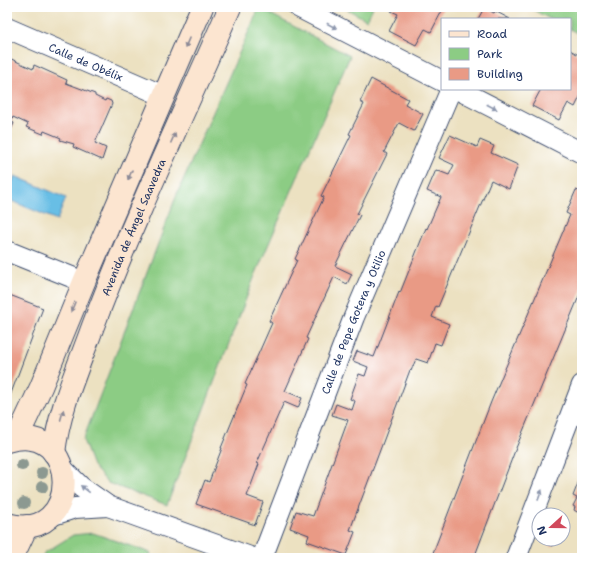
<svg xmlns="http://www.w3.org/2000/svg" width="589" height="565" viewBox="0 0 589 565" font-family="'Shantell Sans',sans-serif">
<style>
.green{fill:#8ccc84;stroke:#547e71}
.water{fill:#68bee5;stroke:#4276a2}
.building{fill:#e99a85}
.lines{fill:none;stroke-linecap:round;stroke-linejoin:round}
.street-casing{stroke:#3a4a6d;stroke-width:22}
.secondary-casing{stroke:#3a4a6d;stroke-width:24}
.street{stroke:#fff;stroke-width:20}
.secondary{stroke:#fce5d0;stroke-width:22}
.tree{fill:#8c9991}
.oneway{fill:#8d97ae}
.oneway2{fill:#8c8a97}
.labels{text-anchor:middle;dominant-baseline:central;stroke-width:3;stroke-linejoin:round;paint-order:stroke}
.street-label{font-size:11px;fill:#1b2f5e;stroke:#fff}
</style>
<rect width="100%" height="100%" fill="#fff"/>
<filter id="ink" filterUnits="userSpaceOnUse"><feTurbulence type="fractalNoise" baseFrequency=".025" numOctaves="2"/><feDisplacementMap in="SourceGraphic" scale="8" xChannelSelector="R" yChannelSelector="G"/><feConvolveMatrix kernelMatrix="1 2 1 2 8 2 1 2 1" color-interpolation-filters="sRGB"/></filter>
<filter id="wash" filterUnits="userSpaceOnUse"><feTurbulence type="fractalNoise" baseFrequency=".012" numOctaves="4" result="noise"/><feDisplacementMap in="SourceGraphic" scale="16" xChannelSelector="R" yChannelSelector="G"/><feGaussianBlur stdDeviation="0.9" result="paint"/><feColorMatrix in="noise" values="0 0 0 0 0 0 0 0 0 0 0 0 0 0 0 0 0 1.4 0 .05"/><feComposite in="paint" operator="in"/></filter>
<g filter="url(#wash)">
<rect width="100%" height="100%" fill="#ece1c1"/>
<!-- green -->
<g class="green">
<path d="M 343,7 L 373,7 L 367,20 Z"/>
<path d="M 528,7 L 582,7 L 582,36 L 570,29 L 570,19 L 550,19 Z"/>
<path d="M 259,8 L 350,56 L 254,278 L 167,505 L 108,483 L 93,466 L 83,440 L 177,194 Z"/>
<path d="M 93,533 L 151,553 L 149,558 L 42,558 L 44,553 L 73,535 Z"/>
</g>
<!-- water -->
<path class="water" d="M 15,176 L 66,198 L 57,220 L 7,199 L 7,194 Z"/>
<g id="blocks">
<!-- building -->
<g class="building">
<path d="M 393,7 L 444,7 L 431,32 L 425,29 L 416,45 L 389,31 L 398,14 L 391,11 Z"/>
<path d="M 484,8 L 494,13 L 495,11 L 510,19 L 478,19 Z"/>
<path d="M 570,50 L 582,57 L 582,93 L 575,107 L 568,103 L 559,120 L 532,106 L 541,89 L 570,89 Z"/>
<path d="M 7,57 L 33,69 L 34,65 L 67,80 L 66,83 L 95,94 L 95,96 L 105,101 L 106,99 L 111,101 L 112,104 L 95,143 L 106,148 L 102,160 L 73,147 L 74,144 L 60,140 L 61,138 L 44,131 L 43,134 L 26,127 L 28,124 L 13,117 L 11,122 L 14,123 L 7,139 Z"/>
<path d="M 371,79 L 408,99 L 405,104 L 423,114 L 414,131 L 399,123 L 384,152 L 387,154 L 357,214 L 360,215 L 335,266 L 352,274 L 347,284 L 334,277 L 306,338 L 308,339 L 285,391 L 302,398 L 298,408 L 284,402 L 257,463 L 259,464 L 247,496 L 263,502 L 255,525 L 196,504 L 205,480 L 209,482 L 222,448 L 221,448 L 247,385 L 245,384 L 272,323 L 269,321 L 297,260 L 295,259 L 324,197 L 321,196 L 351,135 L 349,134 L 364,104 L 360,102 Z"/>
<path d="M 450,135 L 477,147 L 480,140 L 494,146 L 491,153 L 518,165 L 509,189 L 491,180 L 438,307 L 436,306 L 432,317 L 449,324 L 441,345 L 435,343 L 428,363 L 416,359 L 411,371 L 410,370 L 350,530 L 355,532 L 346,555 L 307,541 L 309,535 L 290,528 L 296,511 L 313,516 L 348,420 L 332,415 L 336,404 L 352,410 L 355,401 L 350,399 L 359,374 L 365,376 L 368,367 L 353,361 L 357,351 L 374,357 L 399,292 L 400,293 L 426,228 L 427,229 L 441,197 L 427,191 L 436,170 L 449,175 L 454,165 L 439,158 Z"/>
<path d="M 576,190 L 582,192 L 582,289 L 516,448 L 474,558 L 431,558 L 491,402 L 570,215 L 566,213 Z"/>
<path d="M 7,294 L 43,308 L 7,404 Z"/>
<path d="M 582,473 L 582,515 L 574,510 L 575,507 L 573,506 L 577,498 L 573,496 Z"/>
<path d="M 549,539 L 556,540 L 553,546 L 547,544 Z"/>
</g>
</g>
</g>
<g filter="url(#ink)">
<use href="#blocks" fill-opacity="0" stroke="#3a4a6d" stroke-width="1"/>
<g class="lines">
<!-- street casing -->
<g class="street-casing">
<g id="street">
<path d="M 298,7 L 442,81"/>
<path id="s1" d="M 7,28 L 164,96"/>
<path d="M 457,89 L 582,153"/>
<path d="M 7,251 L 84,282"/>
<path d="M 64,470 L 81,487 L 108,506 L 253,558"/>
<path d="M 50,516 L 75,508 L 108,506"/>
<path id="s2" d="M 262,558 L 354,317 L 451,89"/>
<path d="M 516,558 L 582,385"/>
</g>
</g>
<!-- secondary casing -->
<g class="secondary-casing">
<g id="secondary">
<path d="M 17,438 L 41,387 L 84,282 L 202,7"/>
<path d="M 7,441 C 82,418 83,546 7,524"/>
<path id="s3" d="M 54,453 C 59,409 78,368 93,326 C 134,218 184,113 230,7"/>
<path d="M 12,558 L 27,526"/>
</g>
</g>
<!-- street -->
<use href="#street" class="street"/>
<!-- secondary -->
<use href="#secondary" class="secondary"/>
</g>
<!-- trees -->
<g class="tree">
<circle cx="22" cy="465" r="6"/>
<circle cx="42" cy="473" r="6"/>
<circle cx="42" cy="487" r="6"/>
<circle cx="24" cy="503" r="6"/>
</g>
<!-- one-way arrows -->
<defs><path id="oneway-solid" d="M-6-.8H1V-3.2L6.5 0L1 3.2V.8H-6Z"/></defs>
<g class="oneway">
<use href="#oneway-solid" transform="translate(332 26) rotate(28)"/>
<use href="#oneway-solid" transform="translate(492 107) rotate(27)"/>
<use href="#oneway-solid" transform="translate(85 489) rotate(-142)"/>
<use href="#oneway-solid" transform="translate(540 495) rotate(-69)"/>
</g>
<g class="oneway2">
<use href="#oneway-solid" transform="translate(187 43) rotate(113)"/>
<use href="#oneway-solid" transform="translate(173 138) rotate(-66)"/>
<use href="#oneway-solid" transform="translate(130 175) rotate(113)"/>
<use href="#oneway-solid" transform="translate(73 307) rotate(112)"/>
<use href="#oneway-solid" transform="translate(62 415) rotate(-74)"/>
</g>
</g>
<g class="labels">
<!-- street labels -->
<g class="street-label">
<text stroke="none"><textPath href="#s1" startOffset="86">Calle de Obélix</textPath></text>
<text stroke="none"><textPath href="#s3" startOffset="240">Avenida de Ángel Saavedra</textPath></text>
<text stroke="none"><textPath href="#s2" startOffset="253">Calle de Pepe Gotera y Otilio</textPath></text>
</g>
</g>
<!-- margin -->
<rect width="589" height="565" fill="none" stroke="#fff" stroke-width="24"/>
<!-- legend -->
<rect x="441" y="18" width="130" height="72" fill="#ffffff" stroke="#a4acbf"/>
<rect x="449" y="31" width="20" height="6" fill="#fce5d0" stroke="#a4acbf"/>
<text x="477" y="38" font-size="12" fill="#1b2f5e">Road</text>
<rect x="449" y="48" width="20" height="12" fill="#8ccc84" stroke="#a4acbf"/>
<text x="477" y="58" font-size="12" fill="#1b2f5e">Park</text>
<rect x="449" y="68" width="20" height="12" fill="#e99a85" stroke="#a4acbf"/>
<text x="477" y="78" font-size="12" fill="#1b2f5e">Building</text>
<!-- north arrow -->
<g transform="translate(551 527) rotate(249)"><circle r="19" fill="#ffffff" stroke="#a4acbf"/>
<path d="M0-3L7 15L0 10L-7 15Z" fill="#d1495b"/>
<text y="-6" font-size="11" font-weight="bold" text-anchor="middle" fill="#1b2f5e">N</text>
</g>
</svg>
